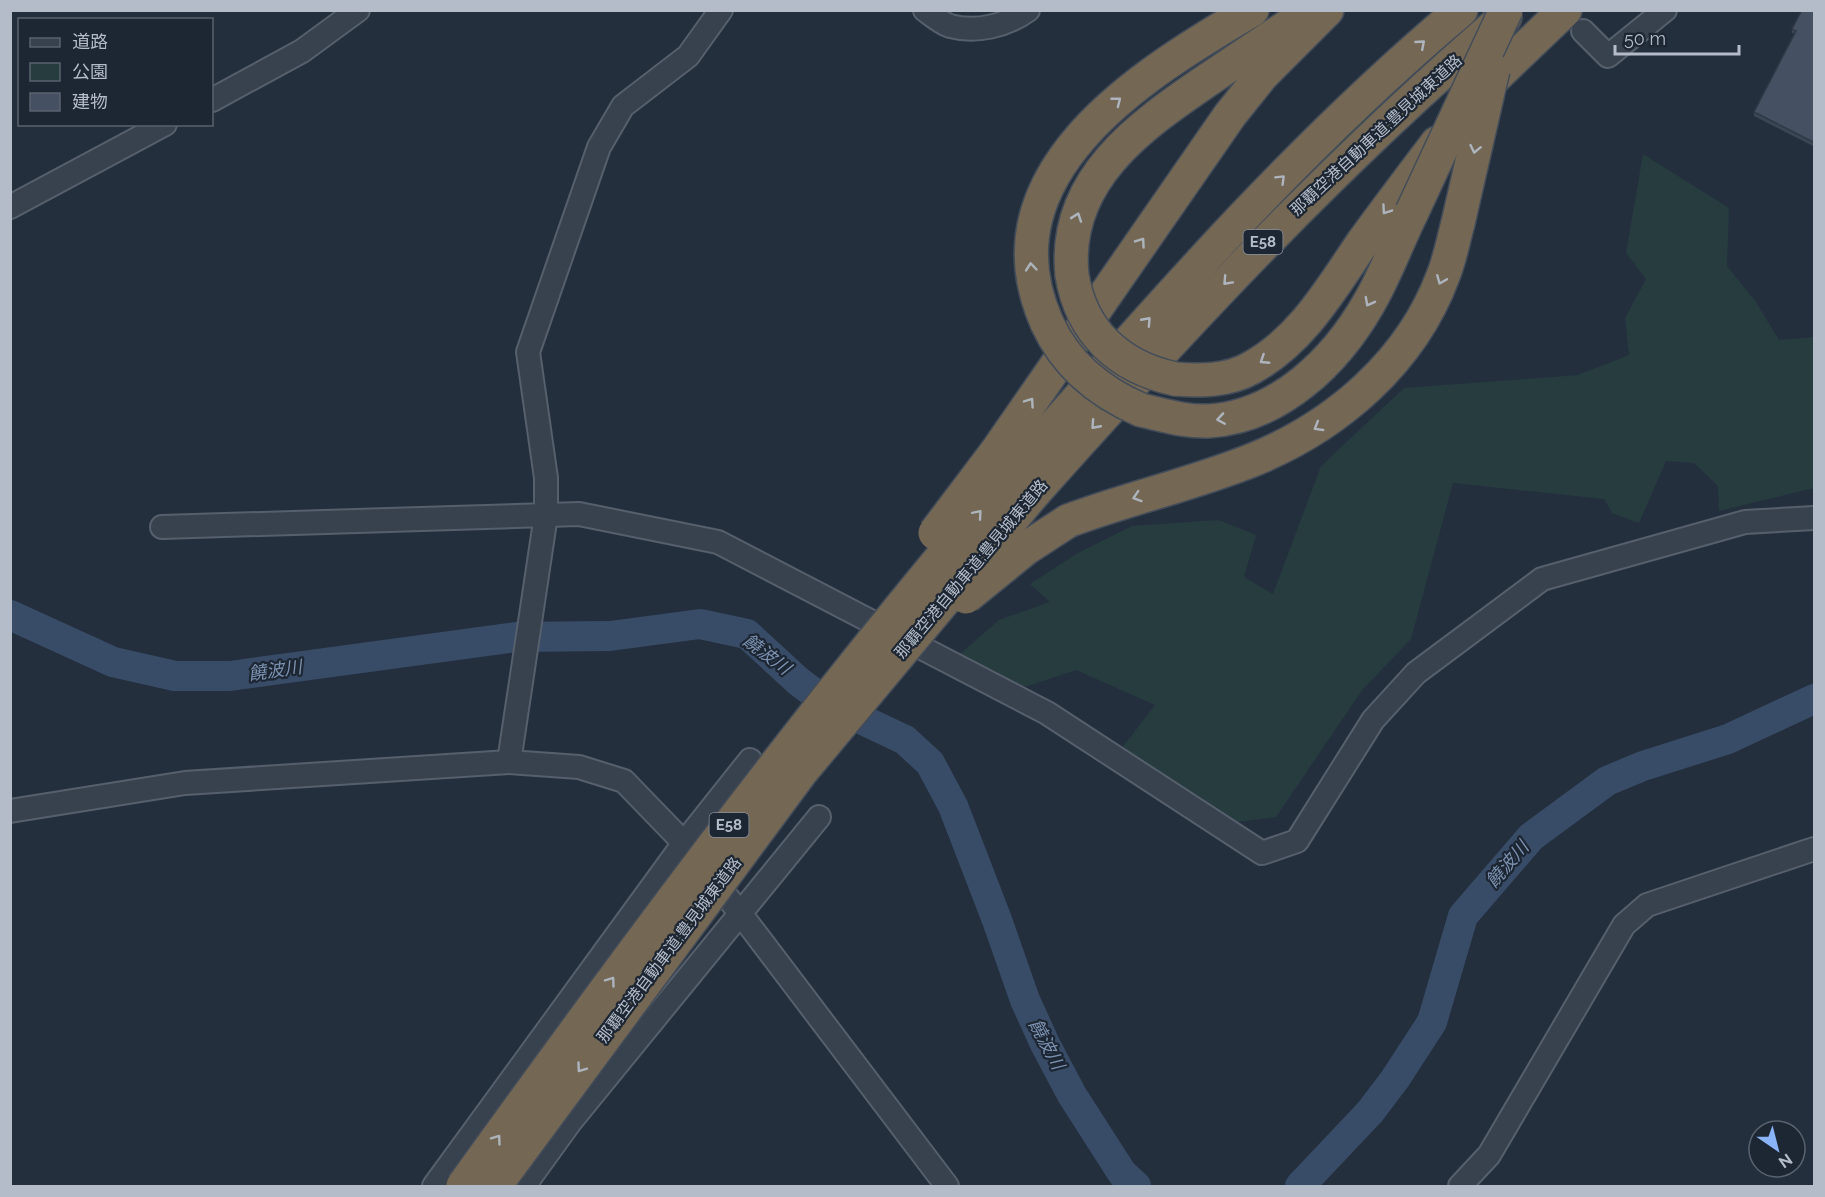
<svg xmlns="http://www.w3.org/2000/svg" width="1825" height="1197" viewBox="0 0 1825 1197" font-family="Raleway,'Noto Sans JP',sans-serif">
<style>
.green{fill:#263c3f}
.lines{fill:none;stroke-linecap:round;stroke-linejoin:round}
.river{stroke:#394c67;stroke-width:30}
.minor-casing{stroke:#565f6c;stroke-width:26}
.highway-casing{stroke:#434c59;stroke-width:36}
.minor{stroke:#38414e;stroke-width:22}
.highway{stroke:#746855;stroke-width:33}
.highway-bridge-casing{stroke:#434c59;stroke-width:36;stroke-linecap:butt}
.highway-bridge{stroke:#746855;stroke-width:33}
.wall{fill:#3b4654}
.building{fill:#455162;stroke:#303945;stroke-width:1.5}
.oneway{stroke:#aeb4bd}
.labels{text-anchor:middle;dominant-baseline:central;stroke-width:4.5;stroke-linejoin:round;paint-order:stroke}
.shield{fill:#1d2633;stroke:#878f9c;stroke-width:1.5}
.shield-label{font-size:15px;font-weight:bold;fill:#b4bcc9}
.street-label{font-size:16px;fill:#b4bcc9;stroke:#1d2633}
.water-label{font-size:18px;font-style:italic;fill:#7c92b1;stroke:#1d2633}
</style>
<rect width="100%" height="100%" fill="#242f3e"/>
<!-- green -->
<path class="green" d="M 1643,154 L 1729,208 L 1727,266 L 1756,302 L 1779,340 L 1814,337 L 1814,488 L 1719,511 L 1718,486 L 1694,463 L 1666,461 L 1639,523 L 1612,513 L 1604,499 L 1453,483 L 1411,639 L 1363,689 L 1276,817 L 1230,823 L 1118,753 L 1155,705 L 1076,670 L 1025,687 L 960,654 L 999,620 L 1050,602 L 1030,584 L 1076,554 L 1132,526 L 1219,520 L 1256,535 L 1244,577 L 1273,594 L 1321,466 L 1404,388 L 1578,375 L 1629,355 L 1625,318 L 1646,279 L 1626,253 Z"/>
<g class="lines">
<!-- river -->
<g class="river">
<path d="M 10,615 L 113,662 L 175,676 L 230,676 L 516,637 L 610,636 L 700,624 L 747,634 L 798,681 L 827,703 L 905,740 L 930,763 L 953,806 L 997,920 L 1025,1000 L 1045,1044 L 1072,1095 L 1122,1173 L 1136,1186"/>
<path d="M 1300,1186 L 1370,1112 L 1395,1079 L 1432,1022 L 1463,916 L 1531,837 L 1607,781 L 1643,766 L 1728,739 L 1814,699"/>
</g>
<!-- minor casing -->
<g class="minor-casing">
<g id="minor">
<path d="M 925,10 C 932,15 941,23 950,26 C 976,33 1006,26 1028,10"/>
<path d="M 1583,31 L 1608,56 L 1665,10"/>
<path d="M 212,100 L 302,51 L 358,10"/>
<path d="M 10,207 L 165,124"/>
<path d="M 162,527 L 579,514 L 718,542 L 1047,713 L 1262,853 L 1297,841 L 1373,720 L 1416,673 L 1542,579 L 1745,522 L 1814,518"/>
<path d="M 509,762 L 546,515 L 546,478 L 528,352 L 599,147 L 623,106 L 688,56 L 721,10"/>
<path d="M 10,811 L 185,783 L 509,762 L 579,767 L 624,781 L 684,843 L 740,913 L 947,1186"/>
<path d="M 434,1186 L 684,843 L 750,760"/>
<path d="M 524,1186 L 571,1121 L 819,817"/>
<path d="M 1460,1186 L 1489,1155 L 1624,925 L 1647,905 L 1814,849"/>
</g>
</g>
<!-- highway casing -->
<g class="highway-casing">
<g id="highway">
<path d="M 1475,96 L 1565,10"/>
<path d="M 1072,275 C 1062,180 1140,126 1209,79 C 1237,60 1265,41 1293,23"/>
<path d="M 1047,323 C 980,173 1143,74 1252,10"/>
<path d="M 1175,379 C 1201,381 1228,381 1251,368 C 1302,340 1331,289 1363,242 C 1387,209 1412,176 1437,143"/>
<path d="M 1141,410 C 1163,415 1185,422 1209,421 C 1279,417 1336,361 1369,303 C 1386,274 1397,242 1412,212"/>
<path d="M 997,451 L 1230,115 L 1262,75 L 1327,10"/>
<path d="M 1011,475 C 1154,313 1295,149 1461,10"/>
<path d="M 1033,494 C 1182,327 1334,163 1505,17"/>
<path d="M 1068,521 C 1129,498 1194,484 1255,459 C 1337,425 1411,362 1443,276 C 1450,259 1453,241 1458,223"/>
</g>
</g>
<!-- minor -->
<use href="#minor" class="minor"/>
<!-- highway -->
<use href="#highway" class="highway"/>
<!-- highway-bridge casing -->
<g class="highway-bridge-casing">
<g id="highway-bridge">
<path d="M 1412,212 L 1506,10"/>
<path d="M 1458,223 L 1493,70"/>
<path d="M 1072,275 C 1081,332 1119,367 1175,379"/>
<path d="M 1047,323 C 1066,365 1099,392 1141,410"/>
<path d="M 935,533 L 997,451"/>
<path d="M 966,597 L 1025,549 L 1068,521"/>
<path d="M 463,1186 C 638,943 816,703 1011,475"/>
<path d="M 495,1186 L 801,772 L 1033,494"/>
</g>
</g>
<!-- highway-bridge -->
<use href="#highway-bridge" class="highway-bridge"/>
</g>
<!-- wall -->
<path class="wall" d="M 1815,10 L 1815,147 L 1754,116 L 1754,112 L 1795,34 L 1792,33 L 1792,29 Z"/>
<!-- building -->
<path class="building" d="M 1802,10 L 1815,10 L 1815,143 L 1754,112 L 1796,31 L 1792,29 Z"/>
<!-- one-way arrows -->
<defs><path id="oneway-chevron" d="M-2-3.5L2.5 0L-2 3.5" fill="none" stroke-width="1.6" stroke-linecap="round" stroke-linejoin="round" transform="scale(1.5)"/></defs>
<g class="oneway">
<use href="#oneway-chevron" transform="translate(1421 44) rotate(-41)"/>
<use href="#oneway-chevron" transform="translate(1117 101) rotate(-38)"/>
<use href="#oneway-chevron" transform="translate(1475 149) rotate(102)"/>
<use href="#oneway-chevron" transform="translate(1281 179) rotate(-45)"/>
<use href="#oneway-chevron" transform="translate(1386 210) rotate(125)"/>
<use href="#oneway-chevron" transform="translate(1077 217) rotate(-71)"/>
<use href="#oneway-chevron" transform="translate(1141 242) rotate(-55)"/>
<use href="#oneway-chevron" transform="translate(1031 267) rotate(-95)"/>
<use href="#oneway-chevron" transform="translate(1441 280) rotate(112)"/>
<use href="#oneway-chevron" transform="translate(1227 281) rotate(133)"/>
<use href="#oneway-chevron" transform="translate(1369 302) rotate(118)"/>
<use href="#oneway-chevron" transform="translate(1147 321) rotate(-48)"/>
<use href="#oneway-chevron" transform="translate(1264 360) rotate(147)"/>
<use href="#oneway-chevron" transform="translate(1030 402) rotate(-55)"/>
<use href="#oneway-chevron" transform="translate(1221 419) rotate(171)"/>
<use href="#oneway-chevron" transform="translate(1095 425) rotate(132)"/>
<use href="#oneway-chevron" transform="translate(1318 427) rotate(149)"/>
<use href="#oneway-chevron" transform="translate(1137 497) rotate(162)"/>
<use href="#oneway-chevron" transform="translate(978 514) rotate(-49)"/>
<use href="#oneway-chevron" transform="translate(611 981) rotate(-54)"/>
<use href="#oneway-chevron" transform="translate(581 1068) rotate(126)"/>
<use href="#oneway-chevron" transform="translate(497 1139) rotate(-54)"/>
</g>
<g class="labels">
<!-- shield labels -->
<g class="shield">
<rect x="1243.5" y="230" width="39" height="24" rx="4.5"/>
<rect x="709.5" y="813" width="39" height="24" rx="4.5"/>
</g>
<g class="shield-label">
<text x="1263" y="242">E58</text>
<text x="729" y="825">E58</text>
</g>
<!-- street labels -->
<g class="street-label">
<text transform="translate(1376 135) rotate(-43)">那覇空港自動車道;豊見城東道路</text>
<text transform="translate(971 569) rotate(-50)">那覇空港自動車道;豊見城東道路</text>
<text transform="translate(669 950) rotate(-53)">那覇空港自動車道;豊見城東道路</text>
</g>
<!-- water labels -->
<g class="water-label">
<text transform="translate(767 654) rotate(37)">饒波川</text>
<text transform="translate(275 670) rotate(-8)">饒波川</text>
<text transform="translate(1507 864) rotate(-49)">饒波川</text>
<text transform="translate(1047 1044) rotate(62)">饒波川</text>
</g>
</g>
<!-- border -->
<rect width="1825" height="1197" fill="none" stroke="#b4bcc9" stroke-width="24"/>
<!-- legend -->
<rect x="18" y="18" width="195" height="108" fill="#1d2633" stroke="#59626f" stroke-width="1.5"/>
<rect x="30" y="38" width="30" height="9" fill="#38414e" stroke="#59626f" stroke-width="1.5"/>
<text x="72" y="48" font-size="18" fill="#b4bcc9">道路</text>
<rect x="30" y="63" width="30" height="18" fill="#263c3f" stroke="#59626f" stroke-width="1.5"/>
<text x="72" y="78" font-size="18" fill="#b4bcc9">公園</text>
<rect x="30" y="93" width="30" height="18" fill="#455162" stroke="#59626f" stroke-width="1.5"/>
<text x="72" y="108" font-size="18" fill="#b4bcc9">建物</text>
<!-- north arrow -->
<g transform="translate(1777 1149) rotate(145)"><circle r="28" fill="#1d2633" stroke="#59626f" stroke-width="1.5"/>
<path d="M0-4.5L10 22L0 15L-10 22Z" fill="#8ab4f8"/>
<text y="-9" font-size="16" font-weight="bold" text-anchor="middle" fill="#b4bcc9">N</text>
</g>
<!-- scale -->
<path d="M1615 45v9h124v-9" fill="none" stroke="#b4bcc9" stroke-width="3"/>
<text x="1624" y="45" font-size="18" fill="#b4bcc9" stroke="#1d2633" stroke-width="4.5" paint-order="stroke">50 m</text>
</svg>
